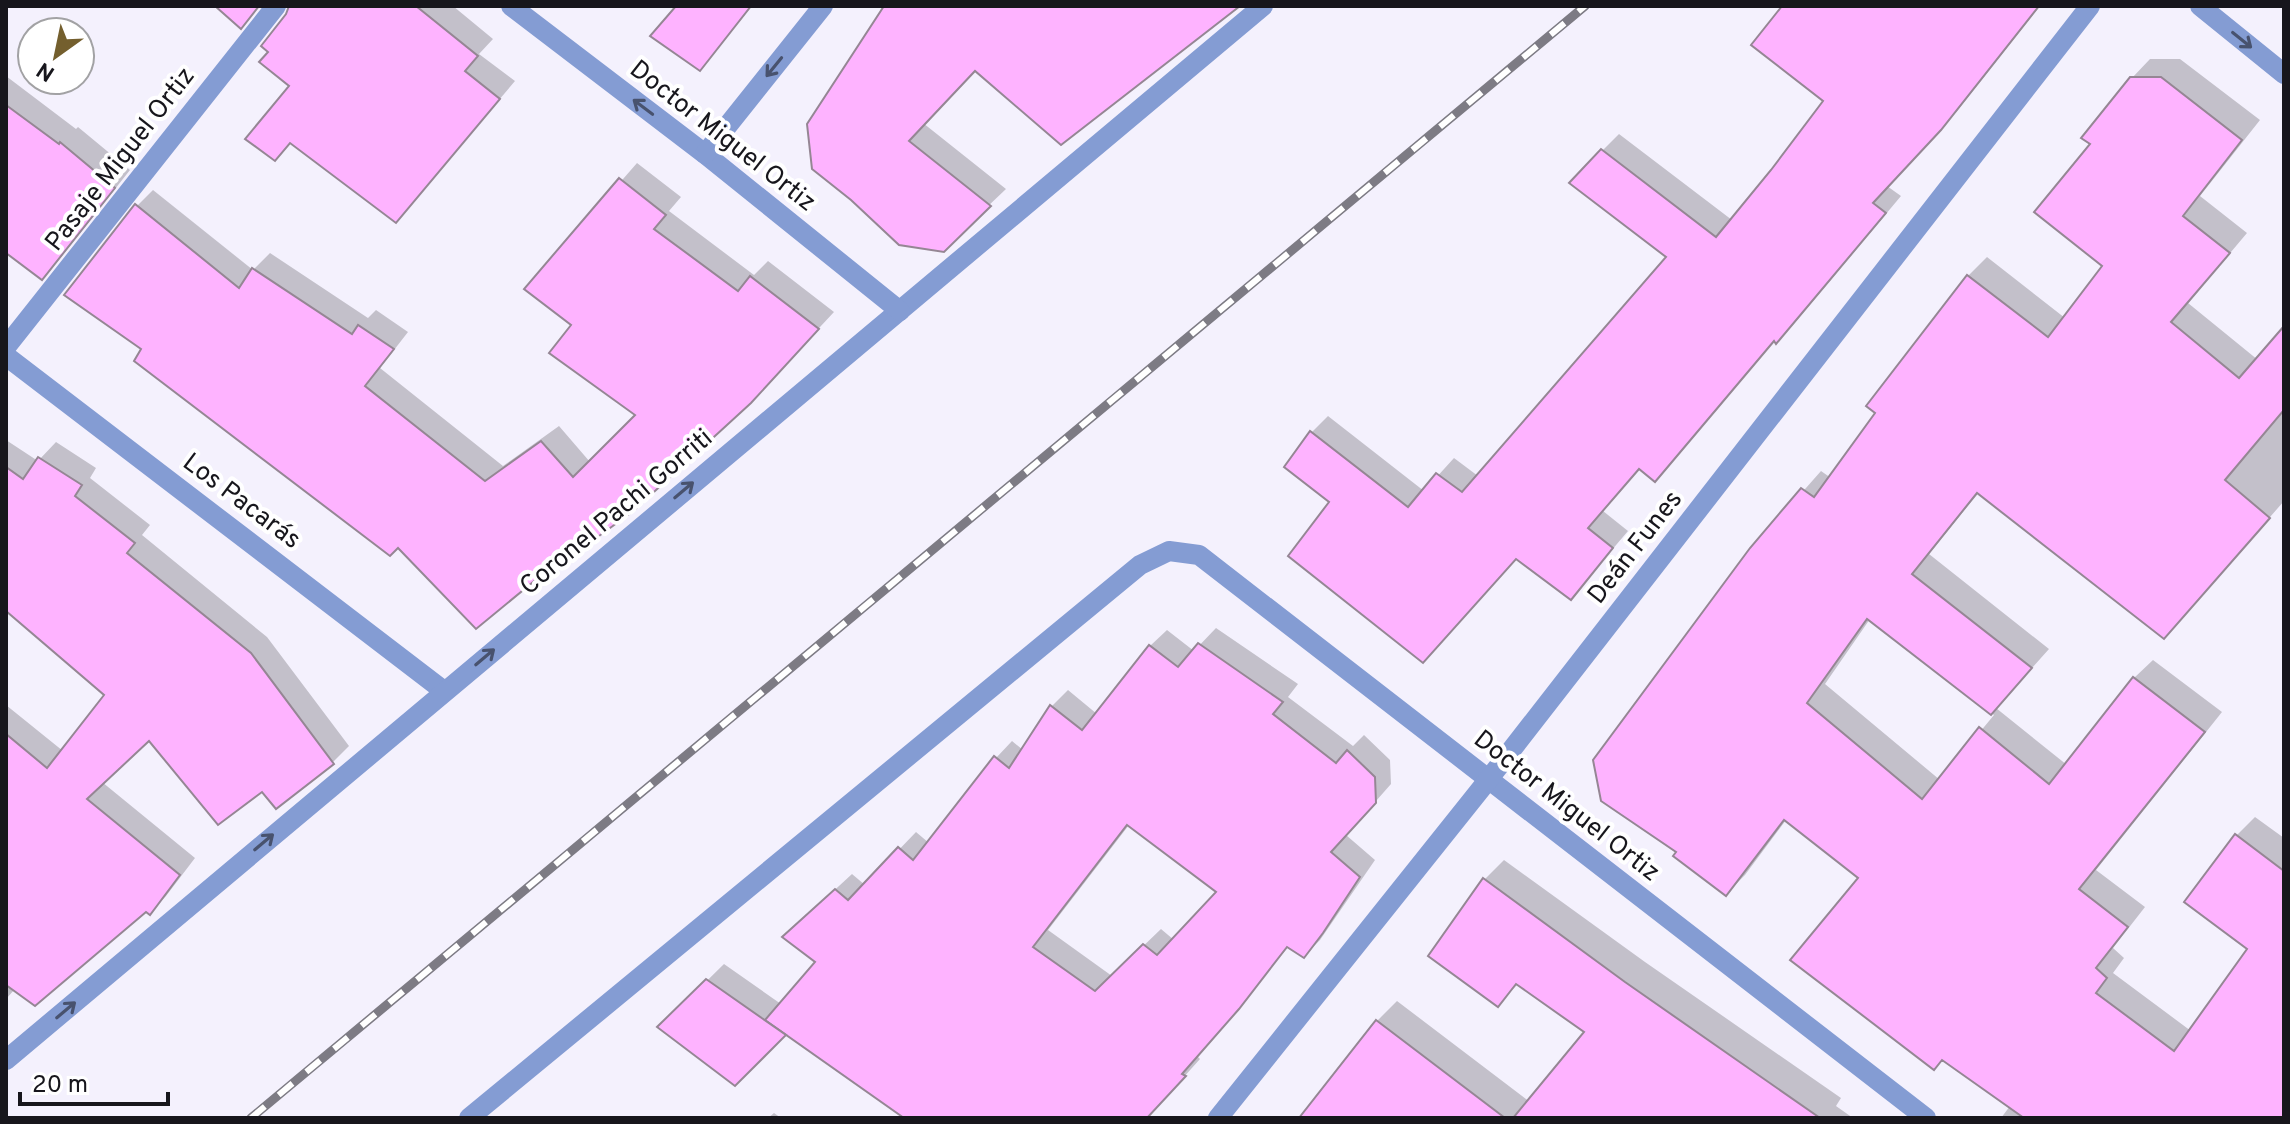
<svg xmlns="http://www.w3.org/2000/svg" width="2290" height="1124" viewBox="0 0 2290 1124" font-family="Overpass,sans-serif">
<style>
.shadow{fill:#0003;fill-rule:evenodd}
.building{fill:#feb3ff;stroke:#958694;stroke-width:2;fill-rule:evenodd}
.lines{fill:none;stroke-linecap:round;stroke-linejoin:round}
.service{stroke:#849cd3;stroke-width:20}
.minor{stroke:#849cd3;stroke-width:20}
.tertiary{stroke:#849cd3;stroke-width:20}
.rail-casing{stroke:#7d7b84;stroke-width:9}
.rail{stroke:#fff;stroke-width:6;stroke-dasharray:18;stroke-linecap:butt}
.oneway{stroke:#48526e}
.labels{text-anchor:middle;dominant-baseline:central;stroke-width:8;stroke-linejoin:round;paint-order:stroke}
.street-label{font-size:26px;fill:#17161c;stroke:#fff}
</style>
<rect width="100%" height="100%" fill="#f4f1fd"/>
<!-- shadow -->
<g class="shadow">
<path d="M 290,6 L 453,6 L 493,39 L 479,54 L 515,81 L 396,221 L 292,142 L 275,159 L 292,85 L 271,51 L 291,9 Z"/>
<path d="M 678,6 L 752,6 L 700,68 Z"/>
<path d="M 896,6 L 1234,6 L 975,69 L 923,123 L 1006,189 L 943,249 L 900,243 Z"/>
<path d="M 1785,6 L 2040,6 L 1957,111 L 1887,186 L 1901,196 L 1793,325 L 1775,340 L 1655,479 L 1640,468 L 1603,511 L 1628,531 L 1571,598 L 1516,557 L 1286,467 L 1312,432 L 1328,416 L 1424,491 L 1454,458 L 1478,476 L 1669,257 L 1602,151 L 1619,134 L 1732,220 L 1825,101 Z"/>
<path d="M 2150,59 L 2180,59 L 2260,120 L 2200,196 L 2247,233 L 2188,303 L 2258,360 L 2284,329 L 2284,501 L 2182,618 L 1979,492 L 1929,554 L 2049,649 L 1996,708 L 2067,765 L 2134,678 L 2153,660 L 2222,712 L 2096,870 L 2145,907 L 2113,948 L 2124,958 L 2113,973 L 2191,1031 L 2250,948 L 2237,835 L 2255,817 L 2284,838 L 2284,1118 L 2001,1118 L 2010,1106 L 1861,877 L 1786,820 L 1745,875 L 1726,894 L 1752,549 L 1821,471 L 1831,478 L 1878,413 L 1968,276 L 1987,257 L 2065,318 L 2105,266 L 2093,144 L 2131,79 ZM 1870,619 L 1994,715 L 1940,780 L 1825,684 Z"/>
<path d="M 6,76 L 76,129 L 78,127 L 130,170 L 58,261 L 42,278 L 6,249 Z"/>
<path d="M 637,163 L 681,197 L 669,211 L 754,275 L 768,261 L 834,312 L 767,384 L 584,538 L 399,546 L 144,349 L 137,206 L 153,190 L 253,270 L 270,253 L 368,318 L 376,310 L 408,332 L 380,368 L 503,466 L 559,426 L 590,462 L 638,415 L 574,325 L 527,289 Z"/>
<path d="M 6,440 L 38,461 L 56,442 L 96,468 L 90,478 L 150,525 L 142,535 L 267,637 L 349,746 L 333,762 L 276,806 L 262,789 L 149,738 L 102,782 L 195,858 L 166,896 L 150,912 L 146,909 L 15,989 L 6,999 L 6,705 L 63,751 L 107,695 L 6,609 Z"/>
<path d="M 1216,628 L 1298,684 L 1288,697 L 1353,746 L 1364,735 L 1390,760 L 1391,784 L 1346,835 L 1375,860 L 1320,940 L 1304,956 L 1289,946 L 1197,1056 L 1200,1059 L 1147,1118 L 908,1118 L 786,1032 L 734,1084 L 660,1027 L 724,964 L 781,1004 L 818,962 L 801,921 L 852,874 L 865,885 L 916,832 L 929,843 L 996,758 L 1012,741 L 1023,750 L 1051,707 L 1068,690 L 1097,714 L 1150,646 L 1167,630 L 1194,651 ZM 1129,825 L 1219,892 L 1174,940 L 1161,929 L 1112,976 L 1048,930 Z"/>
<path d="M 1504,860 L 1645,962 L 1841,1098 L 1836,1106 L 1853,1118 L 1300,1118 L 1377,1021 L 1397,1001 L 1530,1102 L 1587,1032 L 1519,983 L 1498,1004 L 1484,880 Z"/>
<path d="M 774,1113 L 781,1118 L 768,1118 Z"/>
</g>
<!-- building -->
<g class="building">
<path d="M 215,6 L 259,6 L 241,29 Z"/>
<path d="M 289,6 L 416,6 L 478,56 L 465,71 L 500,99 L 396,223 L 290,143 L 275,161 L 245,139 L 289,86 L 259,62 L 268,52 L 261,46 L 286,14 Z"/>
<path d="M 676,6 L 751,6 L 700,71 L 650,36 Z"/>
<path d="M 884,6 L 1240,6 L 1061,145 L 975,71 L 909,141 L 991,206 L 944,252 L 899,245 L 851,200 L 812,169 L 807,124 Z"/>
<path d="M 1782,6 L 2039,6 L 1941,130 L 1873,203 L 1886,213 L 1776,344 L 1774,341 L 1655,482 L 1639,469 L 1588,528 L 1613,548 L 1571,600 L 1516,559 L 1423,663 L 1288,556 L 1329,502 L 1284,467 L 1310,431 L 1408,507 L 1436,473 L 1462,492 L 1666,257 L 1569,183 L 1601,149 L 1716,237 L 1771,170 L 1823,101 L 1751,45 Z"/>
<path d="M 2130,77 L 2161,77 L 2242,140 L 2183,216 L 2230,253 L 2171,322 L 2239,378 L 2284,326 L 2284,410 L 2225,480 L 2270,518 L 2164,639 L 1977,493 L 1912,574 L 2032,668 L 1991,715 L 1867,619 L 1807,703 L 1922,799 L 1979,727 L 2049,784 L 2133,677 L 2205,732 L 2079,889 L 2128,927 L 2096,968 L 2107,978 L 2096,993 L 2174,1051 L 2247,949 L 2184,902 L 2235,834 L 2284,871 L 2284,1118 L 2024,1118 L 1942,1060 L 1934,1070 L 1790,960 L 1858,878 L 1784,820 L 1726,896 L 1673,856 L 1676,852 L 1601,801 L 1593,760 L 1750,548 L 1801,488 L 1814,497 L 1875,413 L 1866,406 L 1967,275 L 2048,337 L 2102,266 L 2034,212 L 2090,144 L 2081,138 Z"/>
<path d="M 6,105 L 59,144 L 60,142 L 115,188 L 42,280 L 6,253 Z"/>
<path d="M 619,178 L 666,215 L 654,229 L 738,291 L 750,276 L 819,329 L 751,403 L 632,512 L 588,544 L 584,540 L 476,629 L 398,548 L 390,556 L 134,361 L 141,349 L 64,295 L 135,204 L 239,288 L 252,268 L 352,334 L 358,325 L 394,349 L 365,386 L 485,481 L 541,441 L 573,477 L 635,415 L 549,353 L 571,325 L 524,289 Z"/>
<path d="M 38,457 L 82,485 L 75,496 L 135,543 L 127,553 L 251,653 L 334,764 L 276,809 L 262,792 L 218,825 L 149,741 L 87,799 L 180,875 L 150,915 L 146,912 L 35,1006 L 6,985 L 6,734 L 47,768 L 104,695 L 6,611 L 6,467 L 23,479 Z"/>
<path d="M 1198,643 L 1283,702 L 1273,714 L 1336,763 L 1347,750 L 1375,777 L 1376,803 L 1331,852 L 1360,877 L 1323,933 L 1304,958 L 1287,947 L 1239,1009 L 1182,1074 L 1186,1076 L 1147,1118 L 904,1118 L 765,1020 L 815,962 L 782,937 L 835,889 L 848,900 L 898,847 L 913,860 L 994,756 L 1009,768 L 1050,705 L 1082,730 L 1149,645 L 1178,667 ZM 1127,825 L 1216,892 L 1157,955 L 1143,944 L 1095,991 L 1033,947 Z"/>
<path d="M 1483,878 L 1625,982 L 1820,1118 L 1513,1118 L 1584,1032 L 1516,984 L 1498,1007 L 1428,956 Z"/>
<path d="M 706,979 L 786,1035 L 735,1086 L 657,1027 Z"/>
<path d="M 1376,1020 L 1505,1118 L 1299,1118 Z"/>
</g>
<g class="lines">
<!-- service -->
<path class="service" d="M 6,347 L 276,6"/>
<!-- minor -->
<g class="minor">
<path d="M 2200,6 L 2284,74"/>
<path d="M 6,356 L 444,691"/>
<path d="M 6,1060 L 1263,6"/>
<path d="M 469,1118 L 1140,565 L 1169,551 L 1199,555 L 1926,1118"/>
<path d="M 1218,1118 L 1488,780 L 2090,6"/>
</g>
<!-- tertiary -->
<g class="tertiary">
<path d="M 511,6 L 705,154 L 900,311"/>
<path d="M 705,154 L 823,6"/>
</g>
<!-- rail casing -->
<g class="rail-casing">
<path id="rail" d="M 251,1118 L 1585,6"/>
</g>
<!-- rail -->
<use href="#rail" class="rail"/>
</g>
<!-- one-way arrows -->
<defs><path id="oneway-shaft" d="M-6 0H5M1.5-3L5.5 0L1.5 3" fill="none" stroke-width="1.6" stroke-linecap="round" stroke-linejoin="round" transform="scale(2)"/></defs>
<g class="oneway">
<use href="#oneway-shaft" transform="translate(2242 40) rotate(39)"/>
<use href="#oneway-shaft" transform="translate(774 67) rotate(129)"/>
<use href="#oneway-shaft" transform="translate(643 107) rotate(-143)"/>
<use href="#oneway-shaft" transform="translate(684 490) rotate(-40)"/>
<use href="#oneway-shaft" transform="translate(485 657) rotate(-40)"/>
<use href="#oneway-shaft" transform="translate(264 842) rotate(-40)"/>
<use href="#oneway-shaft" transform="translate(66 1010) rotate(-40)"/>
</g>
<g class="labels">
<!-- street labels -->
<g class="street-label">
<text transform="translate(722 137) rotate(38)">Doctor Miguel Ortiz</text>
<text transform="translate(121 160) rotate(-52)">Pasaje Miguel Ortiz</text>
<text transform="translate(241 502) rotate(37)">Los Pacarás</text>
<text transform="translate(617 513) rotate(-40)">Coronel Pachi Gorriti</text>
<text transform="translate(1636 548) rotate(-52)">Deán Funes</text>
<text transform="translate(1566 807) rotate(38)">Doctor Miguel Ortiz</text>
</g>
</g>
<!-- border -->
<rect width="2290" height="1124" fill="none" stroke="#17161c" stroke-width="16"/>
<!-- north arrow -->
<g transform="translate(56 56) rotate(213)"><circle r="38" fill="#ffffff" stroke="#a2a2a4" stroke-width="2"/>
<path d="M0-6L14 30L0 20L-14 30Z" fill="#745f2e"/>
<text y="-12" font-size="22" font-weight="bold" text-anchor="middle" fill="#17161c">N</text>
</g>
<!-- scale -->
<path d="M20 1092v12h148v-12" fill="none" stroke="#17161c" stroke-width="4"/>
<text x="32" y="1092" font-size="24" fill="#17161c" stroke="#ffffff" stroke-width="6" paint-order="stroke">20 m</text>
</svg>
